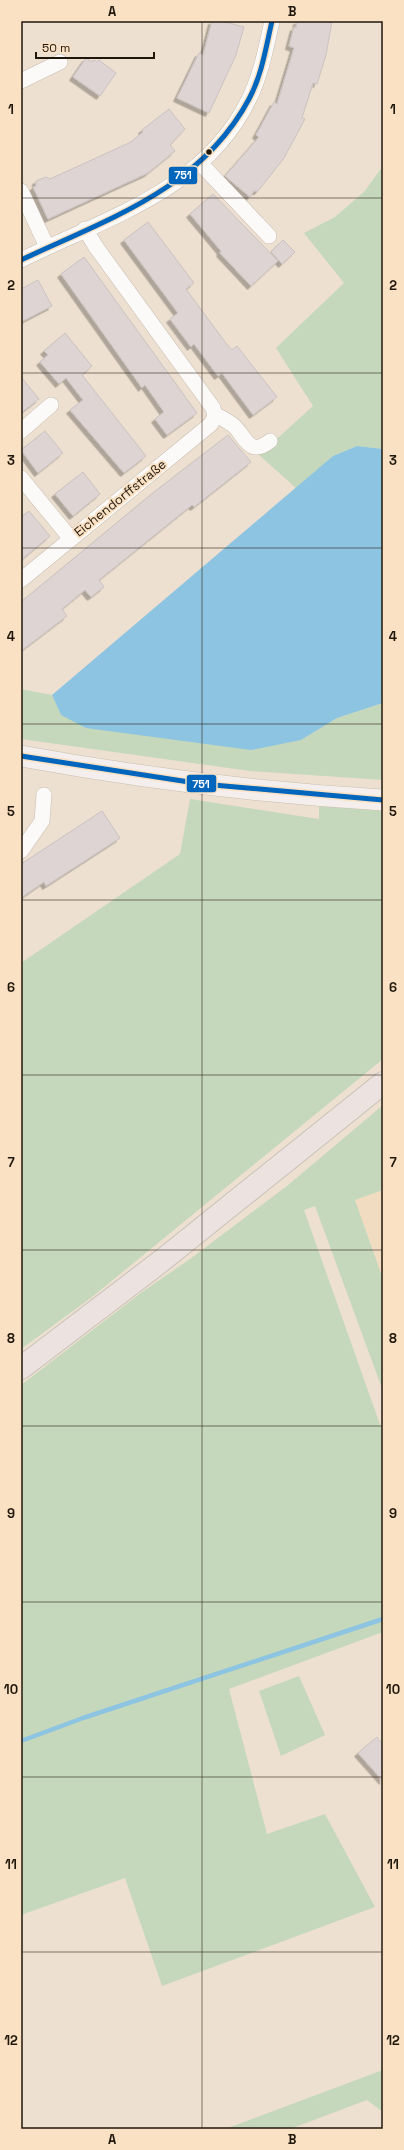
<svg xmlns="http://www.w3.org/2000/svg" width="404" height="2150" viewBox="0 0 404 2150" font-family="'Space Grotesk',sans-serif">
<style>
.built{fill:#f2dcc1}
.green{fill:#c5d8bb}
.water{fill:#8cc4e1}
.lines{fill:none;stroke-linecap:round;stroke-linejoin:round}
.stream{stroke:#8cc4e1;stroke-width:4.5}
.building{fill:#ded4d3;stroke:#cbc2c1;filter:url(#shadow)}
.street-casing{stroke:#c8bdb1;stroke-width:16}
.secondary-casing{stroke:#c8bdb1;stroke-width:22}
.primary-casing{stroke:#c8c1b9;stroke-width:24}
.street{stroke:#fcfaf8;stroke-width:15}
.secondary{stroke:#f4eeec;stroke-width:21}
.primary{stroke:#ece3e0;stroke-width:22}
.bus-1-casing{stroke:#fae1c3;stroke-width:8}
.bus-1{stroke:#0065bd;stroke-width:5}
.grid{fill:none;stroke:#20170c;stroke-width:1;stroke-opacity:0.55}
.bus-dot{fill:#20170c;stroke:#fae1c3;stroke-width:1.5}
.labels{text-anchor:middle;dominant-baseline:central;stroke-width:4;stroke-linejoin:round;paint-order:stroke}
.street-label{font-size:13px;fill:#20170c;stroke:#fae1c3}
.line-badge{stroke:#fae1c3;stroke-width:1.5}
.badge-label{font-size:11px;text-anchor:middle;font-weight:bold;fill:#fff}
.neatline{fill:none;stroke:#20170c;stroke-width:1.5}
.grid-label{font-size:13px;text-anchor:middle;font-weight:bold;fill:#20170c}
</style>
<defs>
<filter id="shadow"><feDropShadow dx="-3.5" dy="3.5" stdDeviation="0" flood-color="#0004"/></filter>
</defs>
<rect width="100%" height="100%" fill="#ede0d0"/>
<!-- built -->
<path class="built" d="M 383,1190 L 383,1279 L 355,1200 Z"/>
<!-- green -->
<g class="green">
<path d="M 383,166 L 383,449 L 357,446 L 333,456 L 296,488 L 259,455 L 313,406 L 276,348 L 344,283 L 304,233 L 335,217 L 364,192 Z"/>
<path d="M 21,689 L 52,695 L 61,715 L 301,740 L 337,718 L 383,703 L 383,780 L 250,771 L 21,739 Z"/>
<path d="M 190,799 L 319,819 L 319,804 L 383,811 L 383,1059 L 92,1297 L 21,1349 L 21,963 L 180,854 Z"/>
<path d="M 383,1105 L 383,1190 L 355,1200 L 383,1279 L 383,1391 L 315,1206 L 304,1210 L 383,1433 L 383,1632 L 229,1689 L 267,1834 L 325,1814 L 375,1907 L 162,1986 L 125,1878 L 21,1915 L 21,1385 L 142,1292 L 190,1259 L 287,1186 Z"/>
<path d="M 299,1676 L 325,1735 L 281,1756 L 259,1691 Z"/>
<path d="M 383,2070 L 383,2112 L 367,2100 L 290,2129 L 225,2129 Z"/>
</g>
<!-- water -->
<path class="water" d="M 357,446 L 383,449 L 383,703 L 337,718 L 301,740 L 251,750 L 86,728 L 61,715 L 52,695 L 333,456 Z"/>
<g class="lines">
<!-- stream -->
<path class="stream" d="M 21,1741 L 83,1718 L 383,1619"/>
</g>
<!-- building -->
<g class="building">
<path d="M 212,21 L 222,21 L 244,27 L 236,55 L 209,113 L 177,98 L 199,53 L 203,55 Z"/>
<path d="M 297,21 L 332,21 L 326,55 L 317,84 L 313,83 L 302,118 L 305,119 L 284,158 L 258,191 L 254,191 L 250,197 L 225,176 L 259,137 L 256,135 L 274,102 L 277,104 L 294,48 L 289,46 L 294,27 L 296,28 Z"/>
<path d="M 86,58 L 92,62 L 94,60 L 97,62 L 99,60 L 116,73 L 100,96 L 73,77 Z"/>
<path d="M 169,109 L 185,129 L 170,145 L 175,151 L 148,173 L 48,219 L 33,187 L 36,186 L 36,181 L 46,177 L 50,179 L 131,142 L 143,132 L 142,130 Z"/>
<path d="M 213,194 L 278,261 L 251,286 L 220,253 L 221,251 L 190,214 Z"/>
<path d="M 148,222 L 194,283 L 186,289 L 225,342 L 232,350 L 237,346 L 277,397 L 253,415 L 222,373 L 218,376 L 194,344 L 191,347 L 170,319 L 178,313 L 124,240 Z"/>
<path d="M 283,240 L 295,252 L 282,264 L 271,252 Z"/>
<path d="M 84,257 L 197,413 L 167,435 L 155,419 L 164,412 L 145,385 L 142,388 L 61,274 Z"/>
<path d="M 38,280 L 52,306 L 21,322 L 21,289 Z"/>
<path d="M 65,333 L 92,366 L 82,375 L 146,456 L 124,473 L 70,410 L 83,400 L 66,378 L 59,384 L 40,362 L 48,355 L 44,351 Z"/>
<path d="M 21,377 L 39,399 L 21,413 Z"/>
<path d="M 45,431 L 63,453 L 38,473 L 21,450 Z"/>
<path d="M 228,435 L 251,462 L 194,507 L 192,505 L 99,580 L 104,587 L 91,597 L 85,590 L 62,609 L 67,616 L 21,651 L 21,602 L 154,492 Z"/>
<path d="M 83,472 L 100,494 L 73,516 L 55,494 Z"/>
<path d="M 29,511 L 50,536 L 21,560 L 21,517 Z"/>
<path d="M 102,811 L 120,838 L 46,886 L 44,882 L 21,898 L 21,864 Z"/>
<path d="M 377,1737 L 383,1745 L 383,1781 L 358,1753 Z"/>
</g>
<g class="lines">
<!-- street casing -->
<g class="street-casing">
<g id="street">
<path d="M 21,81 L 60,62"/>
<path d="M 201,164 L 269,236"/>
<path d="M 21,191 L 47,247"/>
<path d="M 21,260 C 105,218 205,191 249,99 C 261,75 266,48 272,21"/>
<path d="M 215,414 C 221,418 228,421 234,426 C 246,438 250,457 270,441"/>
<path d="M 21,431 L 51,405"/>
<path d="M 21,478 L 71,539"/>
<path d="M 21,580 L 211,424 L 215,416 L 213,408 L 96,247 L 85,229"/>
<path d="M 21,851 L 42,821 L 44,795"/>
</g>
</g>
<!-- secondary casing -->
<g class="secondary-casing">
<path id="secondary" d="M 21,756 C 141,778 262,793 383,800"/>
</g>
<!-- primary casing -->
<g class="primary-casing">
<path id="primary" d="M 21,1368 L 160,1262 L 383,1083"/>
</g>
<!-- street -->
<use href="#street" class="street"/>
<!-- secondary -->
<use href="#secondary" class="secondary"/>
<!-- primary -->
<use href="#primary" class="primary"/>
<!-- bus-1 casing -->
<g class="bus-1-casing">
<g id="bus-1">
<path d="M 21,260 C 108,219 201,189 249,99 C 262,75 266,47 272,21"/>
<path d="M 21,756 L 202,784 L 383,800"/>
</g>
</g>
<!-- bus-1 -->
<use href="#bus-1" class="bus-1"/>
</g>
<!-- grid -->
<path class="grid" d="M 202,21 L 202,2129M 21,198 L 383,198M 21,373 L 383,373M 21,548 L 383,548M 21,724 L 383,724M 21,900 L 383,900M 21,1075 L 383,1075M 21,1250 L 383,1250M 21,1426 L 383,1426M 21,1602 L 383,1602M 21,1777 L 383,1777M 21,1952 L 383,1952"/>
<!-- markers -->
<circle class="bus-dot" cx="209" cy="152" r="3.5"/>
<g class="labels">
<!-- street labels -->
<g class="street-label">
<text transform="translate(120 498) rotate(-39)">Eichendorffstraße</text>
</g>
</g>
<g class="line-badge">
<rect x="168" y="166" width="30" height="19" rx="4" fill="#0065bd"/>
<rect x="186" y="774" width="31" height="19" rx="4" fill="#0065bd"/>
</g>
<g class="badge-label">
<text x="183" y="179">751</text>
<text x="201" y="788">751</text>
</g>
<!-- border -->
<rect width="404" height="2150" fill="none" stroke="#fae1c3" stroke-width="44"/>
<!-- scale -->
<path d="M36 52v6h118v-6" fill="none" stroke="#20170c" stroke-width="2"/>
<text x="42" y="52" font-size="12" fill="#20170c" stroke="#fae1c3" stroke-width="3" paint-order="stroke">50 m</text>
<rect x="22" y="22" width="360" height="2106" class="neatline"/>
<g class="grid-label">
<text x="112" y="16">A</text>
<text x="292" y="16">B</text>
<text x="11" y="114">1</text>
<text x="393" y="114">1</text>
<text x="11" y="290">2</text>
<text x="393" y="290">2</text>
<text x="11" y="465">3</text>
<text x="393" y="465">3</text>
<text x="11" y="641">4</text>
<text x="393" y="641">4</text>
<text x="11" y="816">5</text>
<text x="393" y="816">5</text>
<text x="11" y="992">6</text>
<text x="393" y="992">6</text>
<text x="11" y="1167">7</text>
<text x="393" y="1167">7</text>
<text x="11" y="1343">8</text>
<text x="393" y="1343">8</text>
<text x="11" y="1518">9</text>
<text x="393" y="1518">9</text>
<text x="11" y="1694">10</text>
<text x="393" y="1694">10</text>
<text x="11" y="1869">11</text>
<text x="393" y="1869">11</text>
<text x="11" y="2045">12</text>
<text x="393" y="2045">12</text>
<text x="112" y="2144">A</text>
<text x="292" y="2144">B</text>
</g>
</svg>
